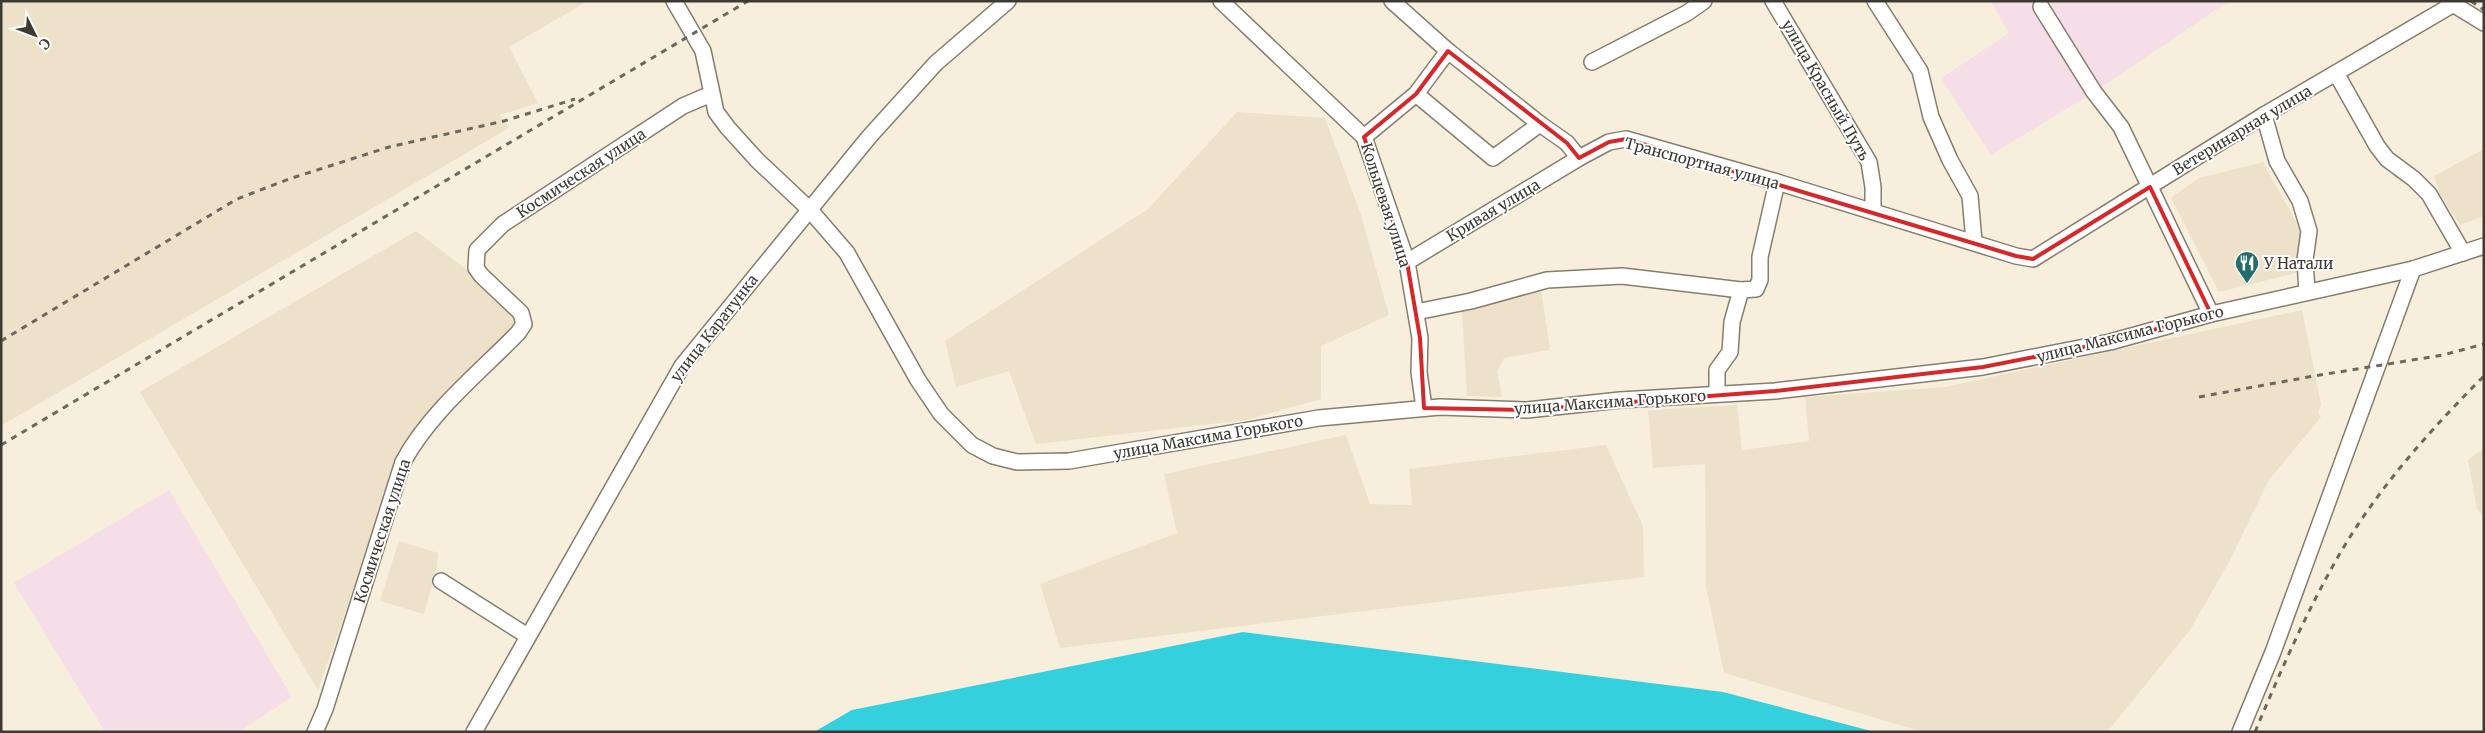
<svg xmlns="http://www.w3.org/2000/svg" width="2485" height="733" viewBox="0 0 2485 733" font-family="Merriweather,serif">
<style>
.built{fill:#ede2c9}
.education{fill:#f6dee9}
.water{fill:#34d0dd}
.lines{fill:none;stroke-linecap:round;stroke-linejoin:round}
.minor-casing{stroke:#857e6e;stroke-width:18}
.minor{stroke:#fff;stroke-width:15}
.rail{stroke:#6c685e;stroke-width:3;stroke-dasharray:6 6;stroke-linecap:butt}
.marked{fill:none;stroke:#d62828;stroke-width:4;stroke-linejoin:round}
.labels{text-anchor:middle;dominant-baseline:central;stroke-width:4;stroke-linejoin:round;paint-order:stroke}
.street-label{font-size:15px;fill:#3d3a33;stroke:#fff}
.poi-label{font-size:15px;fill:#3d3a33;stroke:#fff;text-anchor:start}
</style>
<rect width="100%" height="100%" fill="#f7efdc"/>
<!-- built -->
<g class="built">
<path d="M 1,1 L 588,1 L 509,47 L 538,103 L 500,115 L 509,128 L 1,426 Z"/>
<path d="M 1237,112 L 1325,118 L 1361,215 L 1389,315 L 1321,346 L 1321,399 L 1246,420 L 1036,444 L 1009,371 L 956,387 L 945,341 L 1148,209 Z"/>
<path d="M 2484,149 L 2484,216 L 2460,225 L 2440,194 L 2434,176 Z"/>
<path d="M 2263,162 L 2301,231 L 2296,273 L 2219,292 L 2171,198 L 2199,178 Z"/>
<path d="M 416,231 L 470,272 L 519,319 L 404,446 L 318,690 L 140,392 Z"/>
<path d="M 1541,288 L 1550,350 L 1504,358 L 1497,371 L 1502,397 L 1467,396 L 1462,312 Z"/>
<path d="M 2302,310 L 2321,404 L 2318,413 L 2321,417 L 2269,480 L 2229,562 L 2190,630 L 2107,732 L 1923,732 L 1724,673 L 1706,587 L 1705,464 L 1653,468 L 1648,410 L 1737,405 L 1742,450 L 1809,441 L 1805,397 L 1945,387 Z"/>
<path d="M 1346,435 L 1370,504 L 1412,505 L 1409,469 L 1606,445 L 1643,526 L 1644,577 L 1060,648 L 1040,584 L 1177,533 L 1164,474 Z"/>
<path d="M 2484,448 L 2484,517 L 2477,509 L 2468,460 Z"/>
<path d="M 399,541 L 438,553 L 437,567 L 424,614 L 380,601 Z"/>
</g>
<!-- education -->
<g class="education">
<path d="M 1990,1 L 2229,1 L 2094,92 L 1991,155 L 1941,78 L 2009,33 Z"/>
<path d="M 169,490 L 292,697 L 239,732 L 105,732 L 14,583 Z"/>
</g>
<!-- water -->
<path class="water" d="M 1243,632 L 1723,692 L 1875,732 L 814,732 L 852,710 Z"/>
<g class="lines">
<!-- minor casing -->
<g class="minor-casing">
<g id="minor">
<path d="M 674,1 L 703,51 L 716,112 L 728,128 L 757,160 L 809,209 L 847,253 L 918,380 L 941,414 L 972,445 L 993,456 L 1017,462 L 1069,461 L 1319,418 L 1440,407 L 1527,410 L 1620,400 L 1775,391 L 1983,367 L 2110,342 L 2211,314 L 2413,269 L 2484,246"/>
<path d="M 1221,1 L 1364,137 L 1407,262 L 1420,338 L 1419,372 L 1424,408"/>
<path d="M 1392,1 L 1448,51 L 1540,124 L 1567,143 L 1579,158 L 1609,142 L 1626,139 L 1777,182 L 2016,256 L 2033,259 L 2264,115 L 2452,5"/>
<path d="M 1773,1 L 1869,162 L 1873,187 L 1873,211"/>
<path d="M 1875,1 L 1920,71 L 1931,117 L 1950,160 L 1970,196 L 1974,242"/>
<path d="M 2448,1 L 2484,23"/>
<path d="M 2041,7 L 2094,92 L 2121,127 L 2211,314"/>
<path d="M 1592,62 L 1687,13 L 1704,1"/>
<path d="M 2336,73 L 2377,146 L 2387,159 L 2414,179 L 2429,194 L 2463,253"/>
<path d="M 1416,94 L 1493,158 L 1540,124"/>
<path d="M 2264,115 L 2277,161 L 2300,201 L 2309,231 L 2305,260 L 2307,292"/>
<path d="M 1364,137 L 1416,94 L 1448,51"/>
<path d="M 1407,262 L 1579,158"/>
<path d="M 1416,312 L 1471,301 L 1547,280 L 1622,276 L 1741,290"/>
<path d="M 1717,394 L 1717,370 L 1730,352 L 1732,322 L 1741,290 L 1756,289 L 1760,280 L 1760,257 L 1777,182"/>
<path d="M 441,581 L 526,635"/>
<path d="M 315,732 L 325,709 L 403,462 C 430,412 479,373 518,333 L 524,324 L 521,313 L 481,275 L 476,268 L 477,250 L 503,224 L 683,106 L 711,94"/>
<path d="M 474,732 L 682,366 L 869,137 L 936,63 L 1008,1"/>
<path d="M 2240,732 L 2273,652 L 2413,269"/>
</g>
</g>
<!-- minor -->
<use href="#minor" class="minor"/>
<!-- rail -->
<g class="rail">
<path d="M 2471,1 L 2484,10"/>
<path d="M 1,341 L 237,199 L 289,179 L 389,147 L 504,121 L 575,99"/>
<path d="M 2199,397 L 2314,376 L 2443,355 L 2484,344"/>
<path d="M 1,445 L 748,1"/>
<path d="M 2255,732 C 2281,670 2308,608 2342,550 C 2380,486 2432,428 2484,376"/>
</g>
</g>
<!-- marked area -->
<path class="marked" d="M 1448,51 L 1567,143 L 1579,158 L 1609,142 L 1626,139 L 2016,256 L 2033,259 L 2150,187 L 2211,314 L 2110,342 L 1983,367 L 1775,391 L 1527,410 L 1424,408 L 1420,338 L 1407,262 L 1364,137 L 1416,94 Z"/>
<!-- icons -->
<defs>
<g id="restaurant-pin" transform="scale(1.25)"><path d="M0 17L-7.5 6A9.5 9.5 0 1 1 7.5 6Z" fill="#236e6d" stroke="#fff"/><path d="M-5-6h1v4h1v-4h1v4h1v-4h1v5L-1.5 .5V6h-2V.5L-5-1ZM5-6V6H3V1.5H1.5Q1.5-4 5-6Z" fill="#fff"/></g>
</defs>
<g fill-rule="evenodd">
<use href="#restaurant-pin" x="2247" y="263"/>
</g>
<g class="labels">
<!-- street labels -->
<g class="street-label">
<text transform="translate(1826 90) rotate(60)">улица Красный Путь</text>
<text transform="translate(2242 130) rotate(-31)">Ветеринарная улица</text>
<text transform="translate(1702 163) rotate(15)">Транспортная улица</text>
<text transform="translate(581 173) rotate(-33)">Космическая улица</text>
<text transform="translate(1386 205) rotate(72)">Кольцевая улица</text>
<text transform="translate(1493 210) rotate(-31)">Кривая улица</text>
<text transform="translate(714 328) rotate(-52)">улица Каратунка</text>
<text transform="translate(2130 334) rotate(-14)">улица Максима Горького</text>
<text transform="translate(1610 402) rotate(-4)">улица Максима Горького</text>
<text transform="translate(1208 437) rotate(-10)">улица Максима Горького</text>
<text transform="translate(382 531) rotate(-72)">Космическая улица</text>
</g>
<!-- poi labels -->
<g class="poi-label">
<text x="2264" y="263">У Натали</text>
</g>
</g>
<!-- border -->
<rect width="2485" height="733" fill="none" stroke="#3d3a33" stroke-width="5"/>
<!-- north arrow -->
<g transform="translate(35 35) rotate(132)" stroke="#ffffff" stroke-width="4" paint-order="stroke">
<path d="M0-4L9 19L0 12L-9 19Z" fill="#3d3a33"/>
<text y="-8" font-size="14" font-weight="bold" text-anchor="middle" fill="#3d3a33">С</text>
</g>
</svg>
